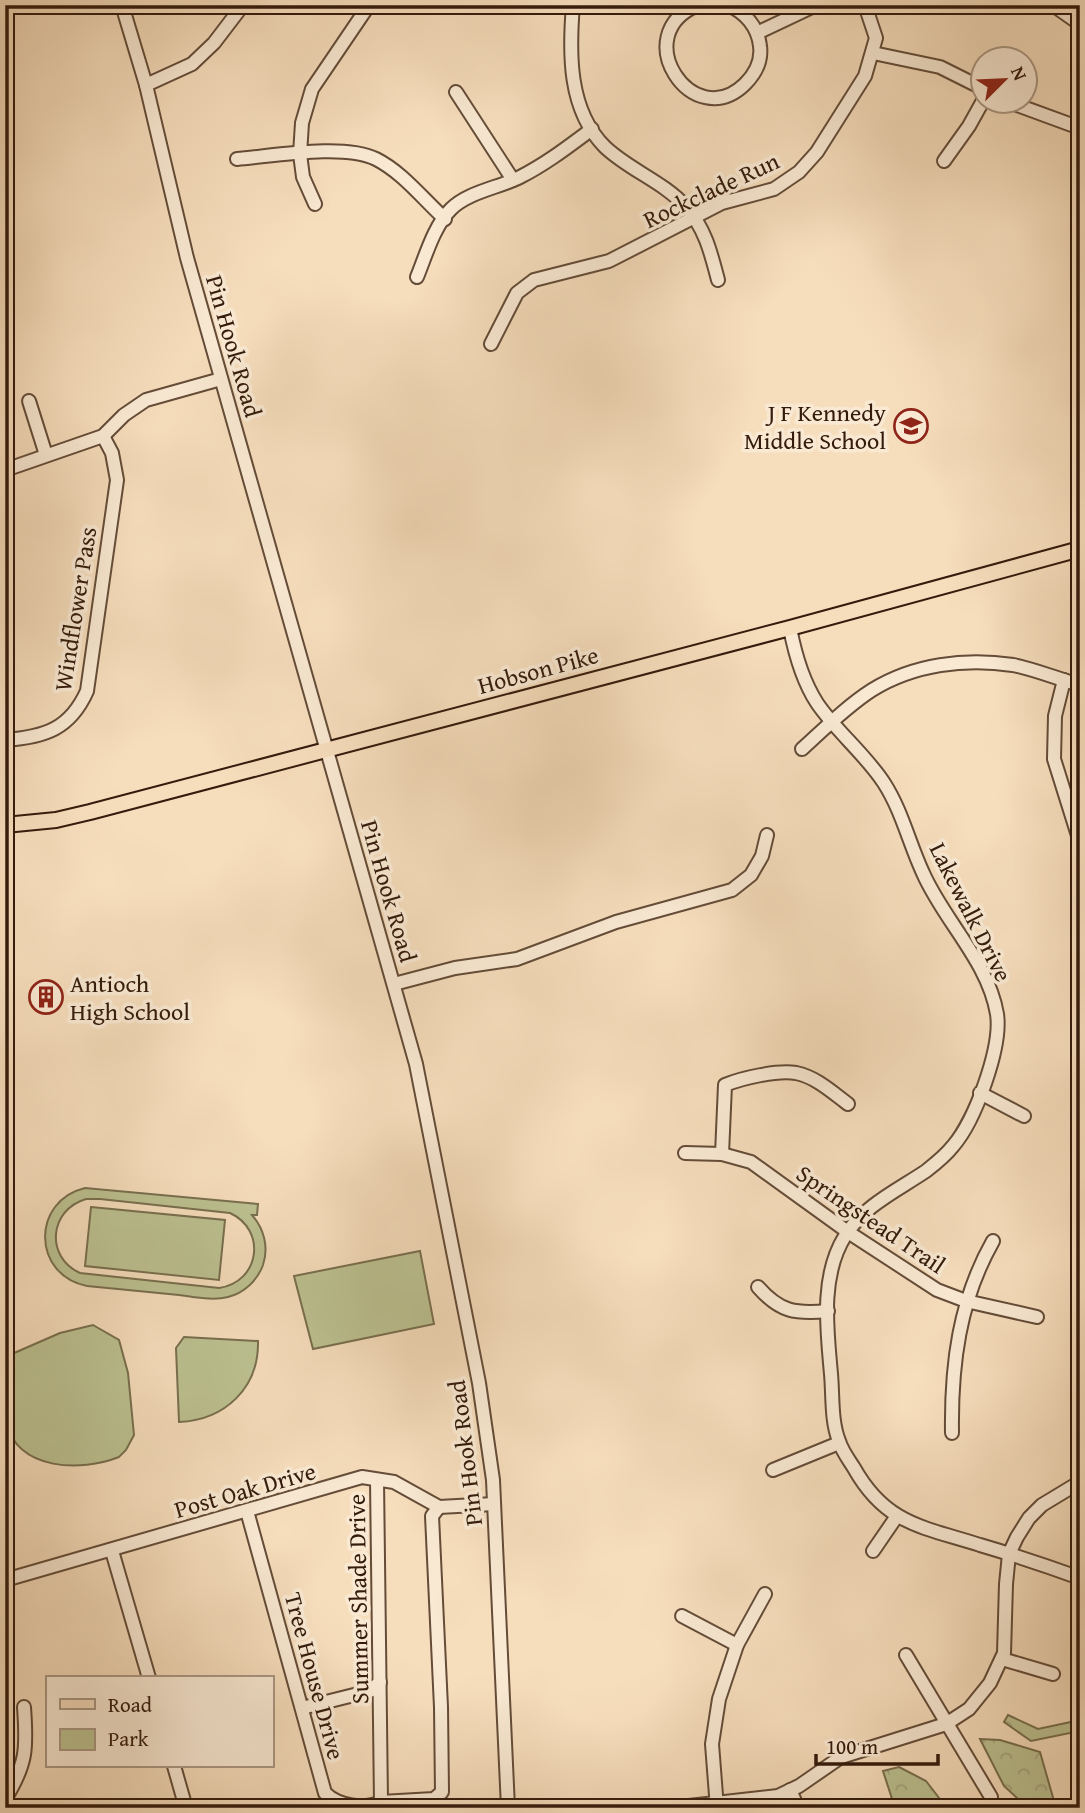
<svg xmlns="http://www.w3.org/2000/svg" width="1085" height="1813" viewBox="0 0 1085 1813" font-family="'Gentium Book Plus',serif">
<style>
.green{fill:#bcc191;stroke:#786e4e;stroke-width:2;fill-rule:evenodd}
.forest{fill:url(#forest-crowns);stroke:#786e4e;stroke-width:2}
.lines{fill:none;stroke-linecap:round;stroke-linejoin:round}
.minor-casing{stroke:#644c38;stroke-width:16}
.major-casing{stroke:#341b0c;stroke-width:18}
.minor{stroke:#f9e9d3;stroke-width:12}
.major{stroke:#f6ddbc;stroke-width:14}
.labels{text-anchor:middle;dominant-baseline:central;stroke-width:7;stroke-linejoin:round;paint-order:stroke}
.street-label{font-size:24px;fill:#341b0c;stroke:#f9e9d3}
.poi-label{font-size:24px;fill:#341b0c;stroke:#f9e9d3;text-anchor:end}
</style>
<defs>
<pattern id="forest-crowns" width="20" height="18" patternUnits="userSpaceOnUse" patternTransform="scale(1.75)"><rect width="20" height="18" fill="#bcc191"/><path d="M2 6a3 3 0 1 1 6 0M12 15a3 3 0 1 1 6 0" fill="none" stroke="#a2a57c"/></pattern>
</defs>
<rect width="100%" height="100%" fill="#f6ddbc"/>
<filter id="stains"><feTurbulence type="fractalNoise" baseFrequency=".00286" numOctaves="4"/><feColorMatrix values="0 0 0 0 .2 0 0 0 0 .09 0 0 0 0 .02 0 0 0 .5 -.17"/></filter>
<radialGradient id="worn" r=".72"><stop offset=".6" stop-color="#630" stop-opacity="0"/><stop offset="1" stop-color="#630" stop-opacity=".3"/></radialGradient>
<!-- green -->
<g class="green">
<path d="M 85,1188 L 258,1204 L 257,1215 L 252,1215 C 264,1229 269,1247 263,1265 C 257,1281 244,1293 228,1297 C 213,1301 195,1297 179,1295 C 148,1292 118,1289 87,1286 C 32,1275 31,1201 85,1188 ZM 86,1199 L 100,1199 L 230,1213 C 267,1230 260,1282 219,1288 L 80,1273 C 45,1257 49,1210 86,1199 Z"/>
<path d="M 91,1207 L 225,1220 L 219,1280 L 85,1266 Z"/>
<path d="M 420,1251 L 434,1324 L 313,1349 L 294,1276 Z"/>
<path d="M 93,1325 L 119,1340 L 128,1373 L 134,1435 L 126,1450 L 119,1457 C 81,1472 19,1471 6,1423 C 2,1408 5,1374 5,1357 L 60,1333 Z"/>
<path d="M 184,1337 L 258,1341 C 259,1388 225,1420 179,1422 L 176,1348 Z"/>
</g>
<!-- forest -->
<g class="forest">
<path d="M 1008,1715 L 1038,1729 L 1080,1720 L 1080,1731 L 1031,1741 L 1004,1722 Z"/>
<path d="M 980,1739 L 1000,1740 L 1040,1752 L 1056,1808 L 1028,1808 L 1004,1786 Z"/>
<path d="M 899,1767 L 926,1781 L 943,1803 L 968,1800 L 986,1802 L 989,1808 L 895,1808 L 883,1771 Z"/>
</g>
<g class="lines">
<!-- minor casing -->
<g class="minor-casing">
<g id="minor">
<path d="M 122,5 L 146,85 L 187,258 L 416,1064 L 479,1383 L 493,1480 L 508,1808"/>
<path d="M 573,5 C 569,53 568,110 605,147 C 629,170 664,182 686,207 C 705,228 711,253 718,280"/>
<path d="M 698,5 C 626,34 693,135 745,84 C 755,74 762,61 760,46 C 758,27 745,12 728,5"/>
<path d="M 1053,5 L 1080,24"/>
<path d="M 757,33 L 816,5"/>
<path d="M 873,53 L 940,67 L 984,89"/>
<path d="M 146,85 L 192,64 L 214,43 L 243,5"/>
<path d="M 456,92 L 513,180"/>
<path d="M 1009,102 L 1080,128"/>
<path d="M 237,159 C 273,156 344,143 376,159 C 402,172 423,199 445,219"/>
<path d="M 944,161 L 969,126 L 984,99"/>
<path d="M 315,204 L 303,177 L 300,154 L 302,123 L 312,89 L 369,5"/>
<path d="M 417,277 C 426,255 434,226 451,209 C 468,192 498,188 520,177 C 546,164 569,146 592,129"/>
<path d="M 491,344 L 517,293 L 534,280 L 609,261 L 722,203 L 774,189 L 799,172 L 817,152 L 865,76 L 876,38 L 865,5"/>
<path d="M 29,401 L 46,455"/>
<path d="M 5,470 L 103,436 L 124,415 L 146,400 L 221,379"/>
<path d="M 790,628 C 795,654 802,680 817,703 C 835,730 866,755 884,783 C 902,811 909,843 923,873 C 944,921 988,961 997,1014 C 1002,1047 975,1121 953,1146 C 946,1155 935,1164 926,1171 C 898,1190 863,1206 845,1236 C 820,1276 827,1329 831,1374 C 833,1396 831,1421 839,1441 C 842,1451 849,1460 854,1468 C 886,1525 924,1527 980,1545 C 1014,1555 1047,1566 1080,1578"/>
<path d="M 1064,680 L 1055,716 L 1054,759 L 1080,842"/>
<path d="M 5,740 C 45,737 70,729 87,691 L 117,480 L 112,453 L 103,436"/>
<path d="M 802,749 C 824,729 847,706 872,690 C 914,664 965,658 1013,665 C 1034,669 1058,679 1080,685"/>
<path d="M 394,984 L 455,968 L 517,959 L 616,922 L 732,890 L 751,875 L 762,856 L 767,835"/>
<path d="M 980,1093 L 1024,1116"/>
<path d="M 685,1153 L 722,1154 L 751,1162 L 848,1232 L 937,1290 L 966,1301 L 1037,1317"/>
<path d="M 722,1154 L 725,1085 C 742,1078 777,1070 796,1073 C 816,1077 832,1092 848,1104"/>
<path d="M 758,1287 C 780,1312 795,1314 828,1311"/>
<path d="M 952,1433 C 951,1365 959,1301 993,1241"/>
<path d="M 773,1470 L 839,1443"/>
<path d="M 377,1480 L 381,1802"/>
<path d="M 247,1511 L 325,1793 C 338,1806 364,1810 381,1802 L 434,1799 L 442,1792 L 441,1707 L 432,1516 L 439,1507"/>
<path d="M 112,1551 L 149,1678"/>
<path d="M 873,1551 L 897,1516"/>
<path d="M 5,1580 L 362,1477 L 394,1482 L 439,1507 L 494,1504"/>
<path d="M 682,1616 L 737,1645"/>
<path d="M 906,1655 L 991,1797"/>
<path d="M 1002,1659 L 1053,1674"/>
<path d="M 302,1708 L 370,1691 L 380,1682"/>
<path d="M 174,1766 L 186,1808"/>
<path d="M 790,1790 L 798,1808"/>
<path d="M 5,1799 C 27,1764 27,1748 24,1707"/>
<path d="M 671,1808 L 778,1796 L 799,1786 L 841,1757 L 946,1724 L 969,1709 L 990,1683 L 1004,1653 L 1006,1584 L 1009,1554 L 1017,1537 L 1029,1518 L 1042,1505 L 1080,1482"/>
<path d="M 717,1808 L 712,1744 L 719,1699 L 737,1645 L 765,1594"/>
</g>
</g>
<!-- major casing -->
<g class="major-casing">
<path id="major" d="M 5,825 L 56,820 L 90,812 L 790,628 L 1080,549"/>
</g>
<!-- minor -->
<use href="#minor" class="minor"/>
<!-- major -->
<use href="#major" class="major"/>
</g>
<!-- icons -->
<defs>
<g id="school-ring" transform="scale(1.75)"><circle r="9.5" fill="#f9e9d3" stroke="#8f2418" stroke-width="1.5"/><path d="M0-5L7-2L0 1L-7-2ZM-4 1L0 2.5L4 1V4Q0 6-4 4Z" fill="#8f2418"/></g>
<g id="building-ring" transform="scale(1.75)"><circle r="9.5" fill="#f9e9d3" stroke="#8f2418" stroke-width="1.5"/><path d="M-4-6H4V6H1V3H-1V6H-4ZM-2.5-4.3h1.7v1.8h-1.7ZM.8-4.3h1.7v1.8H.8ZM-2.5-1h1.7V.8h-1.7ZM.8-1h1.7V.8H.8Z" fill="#8f2418"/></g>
</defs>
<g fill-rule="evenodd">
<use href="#school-ring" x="911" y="426"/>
<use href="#building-ring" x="46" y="997"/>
</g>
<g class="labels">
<!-- street labels -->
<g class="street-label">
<text transform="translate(711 190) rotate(-25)">Rockclade Run</text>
<text transform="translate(234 346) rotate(74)">Pin Hook Road</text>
<text transform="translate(75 609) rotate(-81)">Windflower Pass</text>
<text transform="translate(538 670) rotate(-15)">Hobson Pike</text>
<text transform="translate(389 891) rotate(74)">Pin Hook Road</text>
<text transform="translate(971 912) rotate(63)">Lakewalk Drive</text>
<text transform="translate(871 1219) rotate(34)">Springstead Trail</text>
<text transform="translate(465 1453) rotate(-97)">Pin Hook Road</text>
<text transform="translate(245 1490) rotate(-16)">Post Oak Drive</text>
<text transform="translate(358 1599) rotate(-91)">Summer Shade Drive</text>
<text transform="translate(315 1676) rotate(75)">Tree House Drive</text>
</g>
<!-- poi labels -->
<g class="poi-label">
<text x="886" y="412">J F Kennedy<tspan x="886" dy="28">Middle School</tspan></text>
<text x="70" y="983" text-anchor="start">Antioch<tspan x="70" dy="28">High School</tspan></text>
</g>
</g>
<!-- margin -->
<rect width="1085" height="1813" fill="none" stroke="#f6ddbc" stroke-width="28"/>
<rect x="7" y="7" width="1071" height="1799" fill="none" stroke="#341b0c" stroke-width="3.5"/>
<rect x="14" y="14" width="1057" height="1785" fill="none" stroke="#341b0c" stroke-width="2"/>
<!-- legend -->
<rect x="46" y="1676" width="228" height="91" fill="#f9e9d3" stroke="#aa9783" stroke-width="2"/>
<rect x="60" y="1699" width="35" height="10" fill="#f6ddbc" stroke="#aa9783" stroke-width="2"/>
<text x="108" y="1712" font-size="21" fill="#341b0c">Road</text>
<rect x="60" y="1729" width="35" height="21" fill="#bcc191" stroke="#aa9783" stroke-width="2"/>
<text x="108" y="1746" font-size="21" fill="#341b0c">Park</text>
<!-- north arrow -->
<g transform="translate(1004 80) rotate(66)"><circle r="33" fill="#f9e9d3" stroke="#aa9783" stroke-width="2"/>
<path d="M0-5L12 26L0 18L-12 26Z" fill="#8f2418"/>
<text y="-10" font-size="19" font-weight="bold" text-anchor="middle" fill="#341b0c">N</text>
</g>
<!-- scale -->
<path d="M816 1754v10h122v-10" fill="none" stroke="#341b0c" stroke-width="3.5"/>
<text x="826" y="1754" font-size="21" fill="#341b0c" stroke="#f9e9d3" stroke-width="5" paint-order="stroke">100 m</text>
<rect width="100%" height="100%" filter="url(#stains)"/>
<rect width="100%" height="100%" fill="url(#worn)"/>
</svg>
